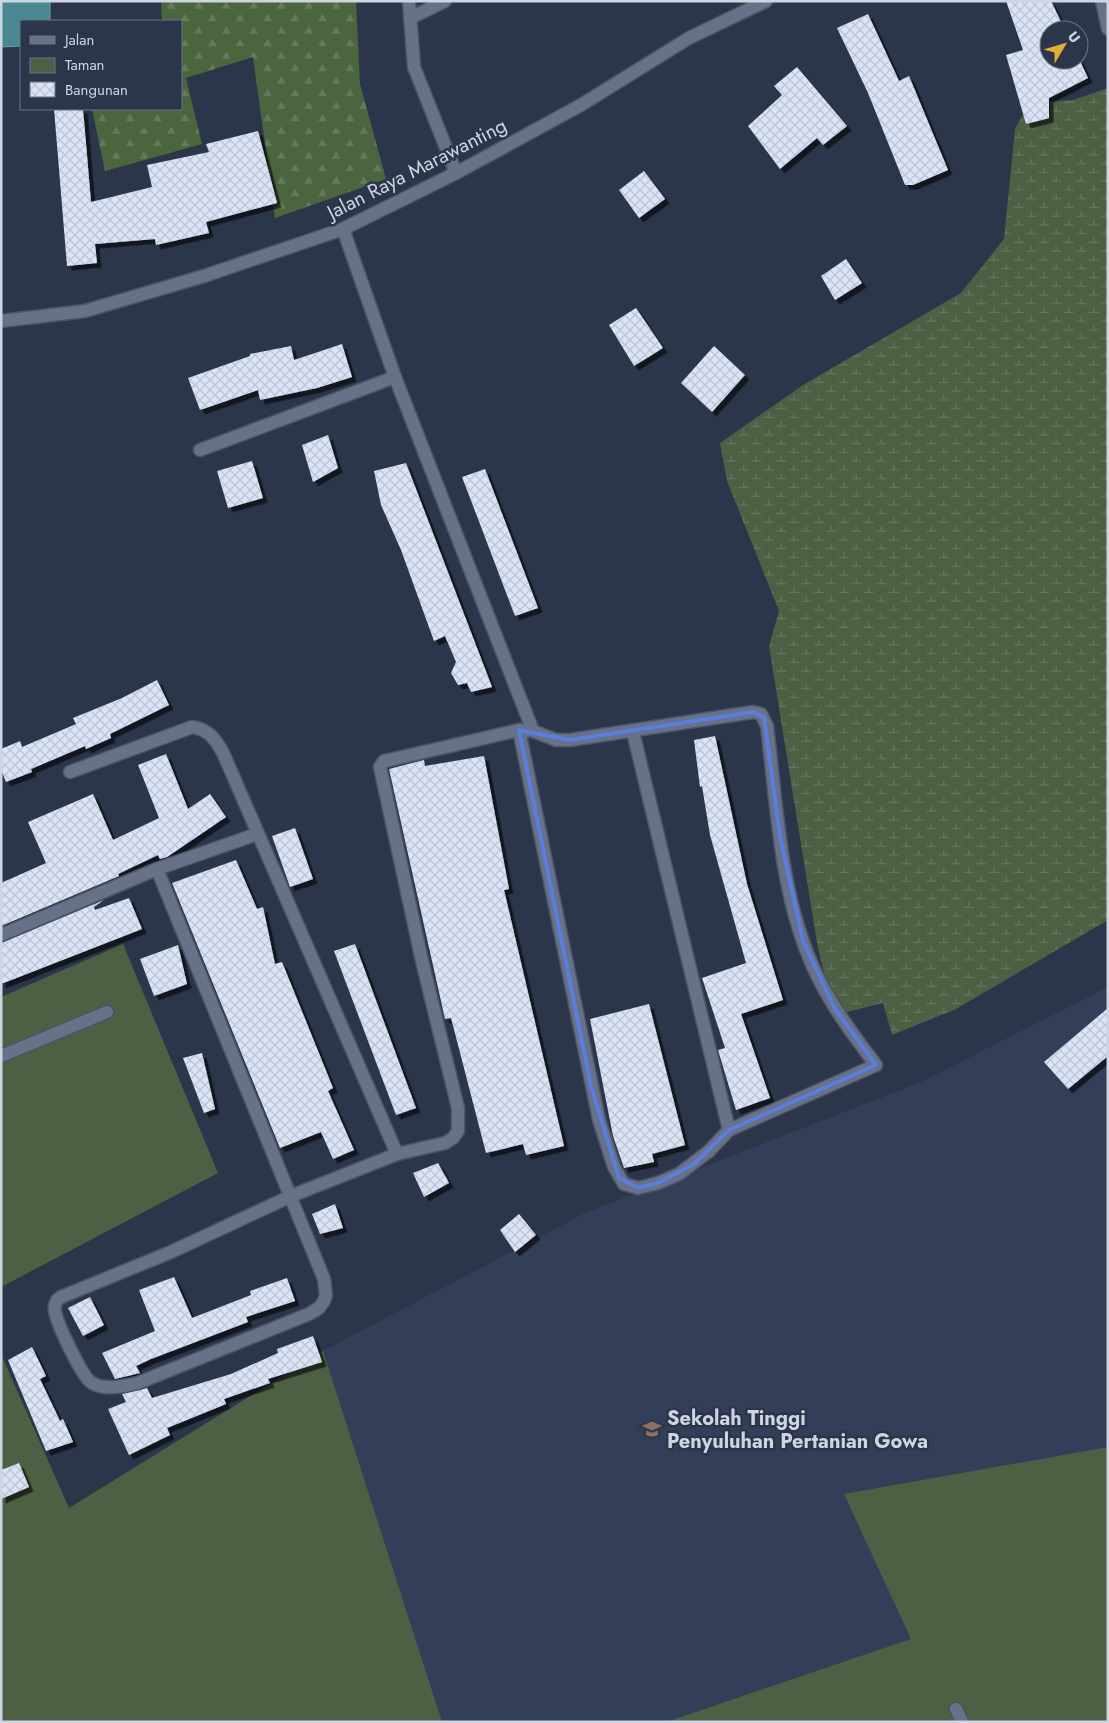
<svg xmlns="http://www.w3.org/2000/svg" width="1109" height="1723" viewBox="0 0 1109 1723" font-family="Jost,sans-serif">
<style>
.built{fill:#333f59}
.green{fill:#4d6044}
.forest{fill:url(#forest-firs)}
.wetland{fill:url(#wetland-marsh)}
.water{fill:#498792;stroke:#719eaa}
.building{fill:url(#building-cross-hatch);filter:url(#shadow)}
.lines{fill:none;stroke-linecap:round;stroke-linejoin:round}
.minor-casing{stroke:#4c5465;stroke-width:15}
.tertiary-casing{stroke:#4c5465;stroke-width:15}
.minor{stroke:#677289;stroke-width:12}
.tertiary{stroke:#677289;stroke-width:12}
.marked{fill:none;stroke:#5b7ddb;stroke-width:4;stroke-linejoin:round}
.labels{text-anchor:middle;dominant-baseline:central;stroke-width:5;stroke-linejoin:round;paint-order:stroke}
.street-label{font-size:20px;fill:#ced4e1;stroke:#2c364a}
.poi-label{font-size:20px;font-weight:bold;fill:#ced4e1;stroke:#2c364a;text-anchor:start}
</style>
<defs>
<pattern id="forest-firs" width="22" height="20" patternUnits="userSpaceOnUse" patternTransform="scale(1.25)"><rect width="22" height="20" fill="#4b653f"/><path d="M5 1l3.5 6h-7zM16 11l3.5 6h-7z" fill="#647a5a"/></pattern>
<pattern id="wetland-marsh" width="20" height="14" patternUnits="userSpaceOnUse" patternTransform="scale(1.25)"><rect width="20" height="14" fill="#4d6044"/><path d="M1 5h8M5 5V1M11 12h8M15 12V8" fill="none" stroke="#65765f"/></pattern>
<pattern id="building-cross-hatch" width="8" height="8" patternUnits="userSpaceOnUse" patternTransform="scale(1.25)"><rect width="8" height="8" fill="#dbe4f6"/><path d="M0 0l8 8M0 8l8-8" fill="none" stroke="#bcc3d2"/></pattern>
<filter id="shadow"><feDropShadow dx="4.5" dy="4.5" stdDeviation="0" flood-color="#0009"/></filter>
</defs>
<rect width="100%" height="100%" fill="#2c364a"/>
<!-- built -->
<path class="built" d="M 1108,987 L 1108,1722 L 1,1722 L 1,1538 L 69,1508 L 323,1351 L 585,1213 L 921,1082 Z"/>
<!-- green -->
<g class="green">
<path d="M 123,944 L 218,1173 L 1,1287 L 1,997 Z"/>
<path d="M 323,1351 L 442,1722 L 1,1722 L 1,1354 L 69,1508 Z"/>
<path d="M 1108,1447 L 1108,1722 L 666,1722 L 911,1639 L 844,1494 Z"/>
</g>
<!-- forest -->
<path class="forest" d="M 161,1 L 356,1 L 360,84 L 386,179 L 275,218 L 253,57 L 186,78 L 202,144 L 105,171 L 92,109 L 181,109 L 181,21 L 162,21 Z"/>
<!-- wetland -->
<path class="wetland" d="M 1108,88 L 1108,920 L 956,1009 L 892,1035 L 883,1003 L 835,1015 L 818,949 L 769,646 L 779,611 L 727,481 L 720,443 L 803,385 L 961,293 L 1004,239 L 1015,129 L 1029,103 L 1073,100 Z"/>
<!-- water -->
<path class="water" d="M 1,1 L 50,1 L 50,21 L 21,21 L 21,46 L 1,47 Z"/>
<!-- building -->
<g class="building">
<path d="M 1006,1 L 1051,1 L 1065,30 L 1049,30 L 1049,60 L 1079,59 L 1088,78 L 1049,98 L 1049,118 L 1026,124 L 1006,55 L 1023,50 Z"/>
<path d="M 868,14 L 899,81 L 909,76 L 948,170 L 913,185 L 905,185 L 868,93 L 837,28 Z"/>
<path d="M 797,67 L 847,126 L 823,145 L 817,138 L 780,169 L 748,126 L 782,95 L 774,86 Z"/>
<path d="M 54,109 L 83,109 L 91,202 L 152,187 L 147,165 L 209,152 L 206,144 L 258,131 L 277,203 L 206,222 L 209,233 L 156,245 L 155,239 L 95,244 L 97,263 L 67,266 Z"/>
<path d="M 644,171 L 665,199 L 639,218 L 619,190 Z"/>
<path d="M 846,259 L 862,283 L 835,300 L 821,276 Z"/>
<path d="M 636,308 L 663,348 L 634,366 L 609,325 Z"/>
<path d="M 342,344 L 352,377 L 317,388 L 260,400 L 258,390 L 200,410 L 188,378 L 250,356 L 250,354 L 291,346 L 294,360 Z"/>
<path d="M 714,346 L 745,375 L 712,412 L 681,383 Z"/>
<path d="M 328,435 L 338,468 L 313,482 L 302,445 Z"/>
<path d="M 252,461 L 263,498 L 228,508 L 217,471 Z"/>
<path d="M 406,463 L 492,687 L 471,692 L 467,683 L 458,685 L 451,673 L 456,662 L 445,636 L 434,641 L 401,550 L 381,505 L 374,471 Z"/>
<path d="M 485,469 L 538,608 L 515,616 L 462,477 Z"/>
<path d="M 157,680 L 169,705 L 110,734 L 111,738 L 86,749 L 85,746 L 31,769 L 32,772 L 6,782 L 1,770 L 1,749 L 20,741 L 22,747 L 76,724 L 73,718 L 122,698 Z"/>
<path d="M 715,736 L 747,884 L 783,1000 L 741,1014 L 770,1098 L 736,1110 L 718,1050 L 725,1048 L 702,978 L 746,963 L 710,835 L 702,786 L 700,787 L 694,740 Z"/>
<path d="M 166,754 L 188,809 L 210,794 L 226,817 L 167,857 L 160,859 L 158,855 L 118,874 L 119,876 L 1,926 L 1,883 L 46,863 L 28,822 L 93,794 L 113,840 L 159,818 L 138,765 Z"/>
<path d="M 484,756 L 509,889 L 504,890 L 564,1146 L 526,1155 L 523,1144 L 486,1153 L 451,1018 L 445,1019 L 389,769 L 424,760 L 425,766 Z"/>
<path d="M 295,828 L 313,879 L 290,887 L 272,836 Z"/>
<path d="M 236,860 L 257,909 L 263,907 L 275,964 L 282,962 L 333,1088 L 328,1091 L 354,1150 L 333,1159 L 321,1132 L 280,1148 L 172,883 Z"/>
<path d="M 129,898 L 142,929 L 1,984 L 1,943 L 104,900 L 94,907 L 95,910 Z"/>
<path d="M 355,944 L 416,1108 L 396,1115 L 334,951 Z"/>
<path d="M 178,945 L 187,984 L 154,996 L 140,959 Z"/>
<path d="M 649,1004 L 685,1145 L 652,1154 L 654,1162 L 624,1168 L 613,1136 L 590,1019 Z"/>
<path d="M 1108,1008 L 1108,1056 L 1068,1089 L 1044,1062 Z"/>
<path d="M 202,1053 L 215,1109 L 204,1113 L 183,1058 Z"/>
<path d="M 438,1163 L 449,1183 L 424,1197 L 413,1173 Z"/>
<path d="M 335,1204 L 343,1228 L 320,1234 L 312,1214 Z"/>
<path d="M 519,1214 L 536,1235 L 515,1252 L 500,1230 Z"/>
<path d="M 174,1277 L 192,1318 L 251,1295 L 250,1291 L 287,1278 L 295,1301 L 246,1317 L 248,1322 L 151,1359 L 136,1366 L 140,1373 L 115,1379 L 102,1353 L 155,1331 L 139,1290 Z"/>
<path d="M 90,1297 L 104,1325 L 83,1336 L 68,1308 Z"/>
<path d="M 313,1336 L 322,1362 L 268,1379 L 270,1383 L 224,1399 L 226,1404 L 167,1428 L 170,1435 L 129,1455 L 108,1409 L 126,1402 L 122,1394 L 147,1388 L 152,1398 L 231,1374 L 278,1353 L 277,1349 Z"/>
<path d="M 32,1347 L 46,1376 L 40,1379 L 60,1421 L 63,1419 L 73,1442 L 46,1451 L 8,1360 Z"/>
<path d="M 19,1463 L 29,1487 L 1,1499 L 1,1470 Z"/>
</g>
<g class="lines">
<!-- minor casing -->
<g class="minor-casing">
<g id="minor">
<path d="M 409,1 L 414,67 L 456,173"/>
<path d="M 1102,1 L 1108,29"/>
<path d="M 410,18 L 445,1"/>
<path d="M 343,229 L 395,377 L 533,731 L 556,740 L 570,740 L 753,712 L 761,714 L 767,726 C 777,807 780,895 814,969 C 830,1004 853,1035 876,1065 L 729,1130 L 709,1151 L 679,1174 L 658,1183 L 638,1188 L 624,1184 L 614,1167 L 599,1120 L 519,730"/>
<path d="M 200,450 L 395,377"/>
<path d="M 633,732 L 729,1130"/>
<path d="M 70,772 L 192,727 C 209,729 217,741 224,755 L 397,1154"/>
<path d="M 157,869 L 324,1279 L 326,1295 L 324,1301 L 319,1308 L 309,1314 L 138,1383 C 124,1386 106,1391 92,1383 C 82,1377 57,1324 55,1311 C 54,1307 55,1304 57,1300 L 61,1297 L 171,1252 L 291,1196 L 397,1154 L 445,1143 L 453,1138 L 458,1131 L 458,1108 L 422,961 L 380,767 L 384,761 L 389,760 L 519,730 L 527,731"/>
<path d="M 1,935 L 157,869 L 257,834"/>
<path d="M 1,1056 L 107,1012"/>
<path d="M 956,1709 L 962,1722"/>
</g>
</g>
<!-- tertiary casing -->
<g class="tertiary-casing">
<path id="tertiary" d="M 1,321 L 85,311 L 204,276 L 343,229 L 456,173 L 581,105 L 689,38 L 766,1"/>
</g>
<!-- minor -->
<use href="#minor" class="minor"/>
<!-- tertiary -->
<use href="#tertiary" class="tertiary"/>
</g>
<!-- marked area -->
<path class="marked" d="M 753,712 L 764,717 L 780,836 L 803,941 L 835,1009 L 876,1065 L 729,1130 L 694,1164 L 658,1183 L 638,1188 L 619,1178 L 591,1086 L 519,730 L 570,740 Z"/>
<!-- icons -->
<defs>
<g id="university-bare" transform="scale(1.5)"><path d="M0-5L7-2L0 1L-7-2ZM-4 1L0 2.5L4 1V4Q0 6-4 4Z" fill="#8d6e63" stroke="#2c364a" stroke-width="2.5" paint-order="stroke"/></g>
</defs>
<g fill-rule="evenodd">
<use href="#university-bare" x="652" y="1429"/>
</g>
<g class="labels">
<!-- street labels -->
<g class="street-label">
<text transform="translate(417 169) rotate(-27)">Jalan Raya Marawanting</text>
</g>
<!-- poi labels -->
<g class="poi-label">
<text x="667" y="1418">Sekolah Tinggi<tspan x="667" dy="23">Penyuluhan Pertanian Gowa</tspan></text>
</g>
</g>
<!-- border -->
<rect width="1109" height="1723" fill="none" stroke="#ced4e1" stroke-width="5"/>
<!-- legend -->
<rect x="20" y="20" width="162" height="90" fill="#2c364a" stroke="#6d7586"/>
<rect x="30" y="36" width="25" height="8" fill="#677289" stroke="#6d7586"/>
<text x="65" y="45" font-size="15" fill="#ced4e1">Jalan</text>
<rect x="30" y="58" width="25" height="15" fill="#4d6044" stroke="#6d7586"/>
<text x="65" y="70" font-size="15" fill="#ced4e1">Taman</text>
<rect x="30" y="82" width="25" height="15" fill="url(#building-cross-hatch)" stroke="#6d7586"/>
<text x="65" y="95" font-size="15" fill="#ced4e1">Bangunan</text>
<!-- north arrow -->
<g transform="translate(1064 45) rotate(52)"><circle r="24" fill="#2c364a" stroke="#6d7586"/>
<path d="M0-4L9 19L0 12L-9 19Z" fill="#dfb034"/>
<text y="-8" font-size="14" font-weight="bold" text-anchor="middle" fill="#ced4e1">U</text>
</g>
</svg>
